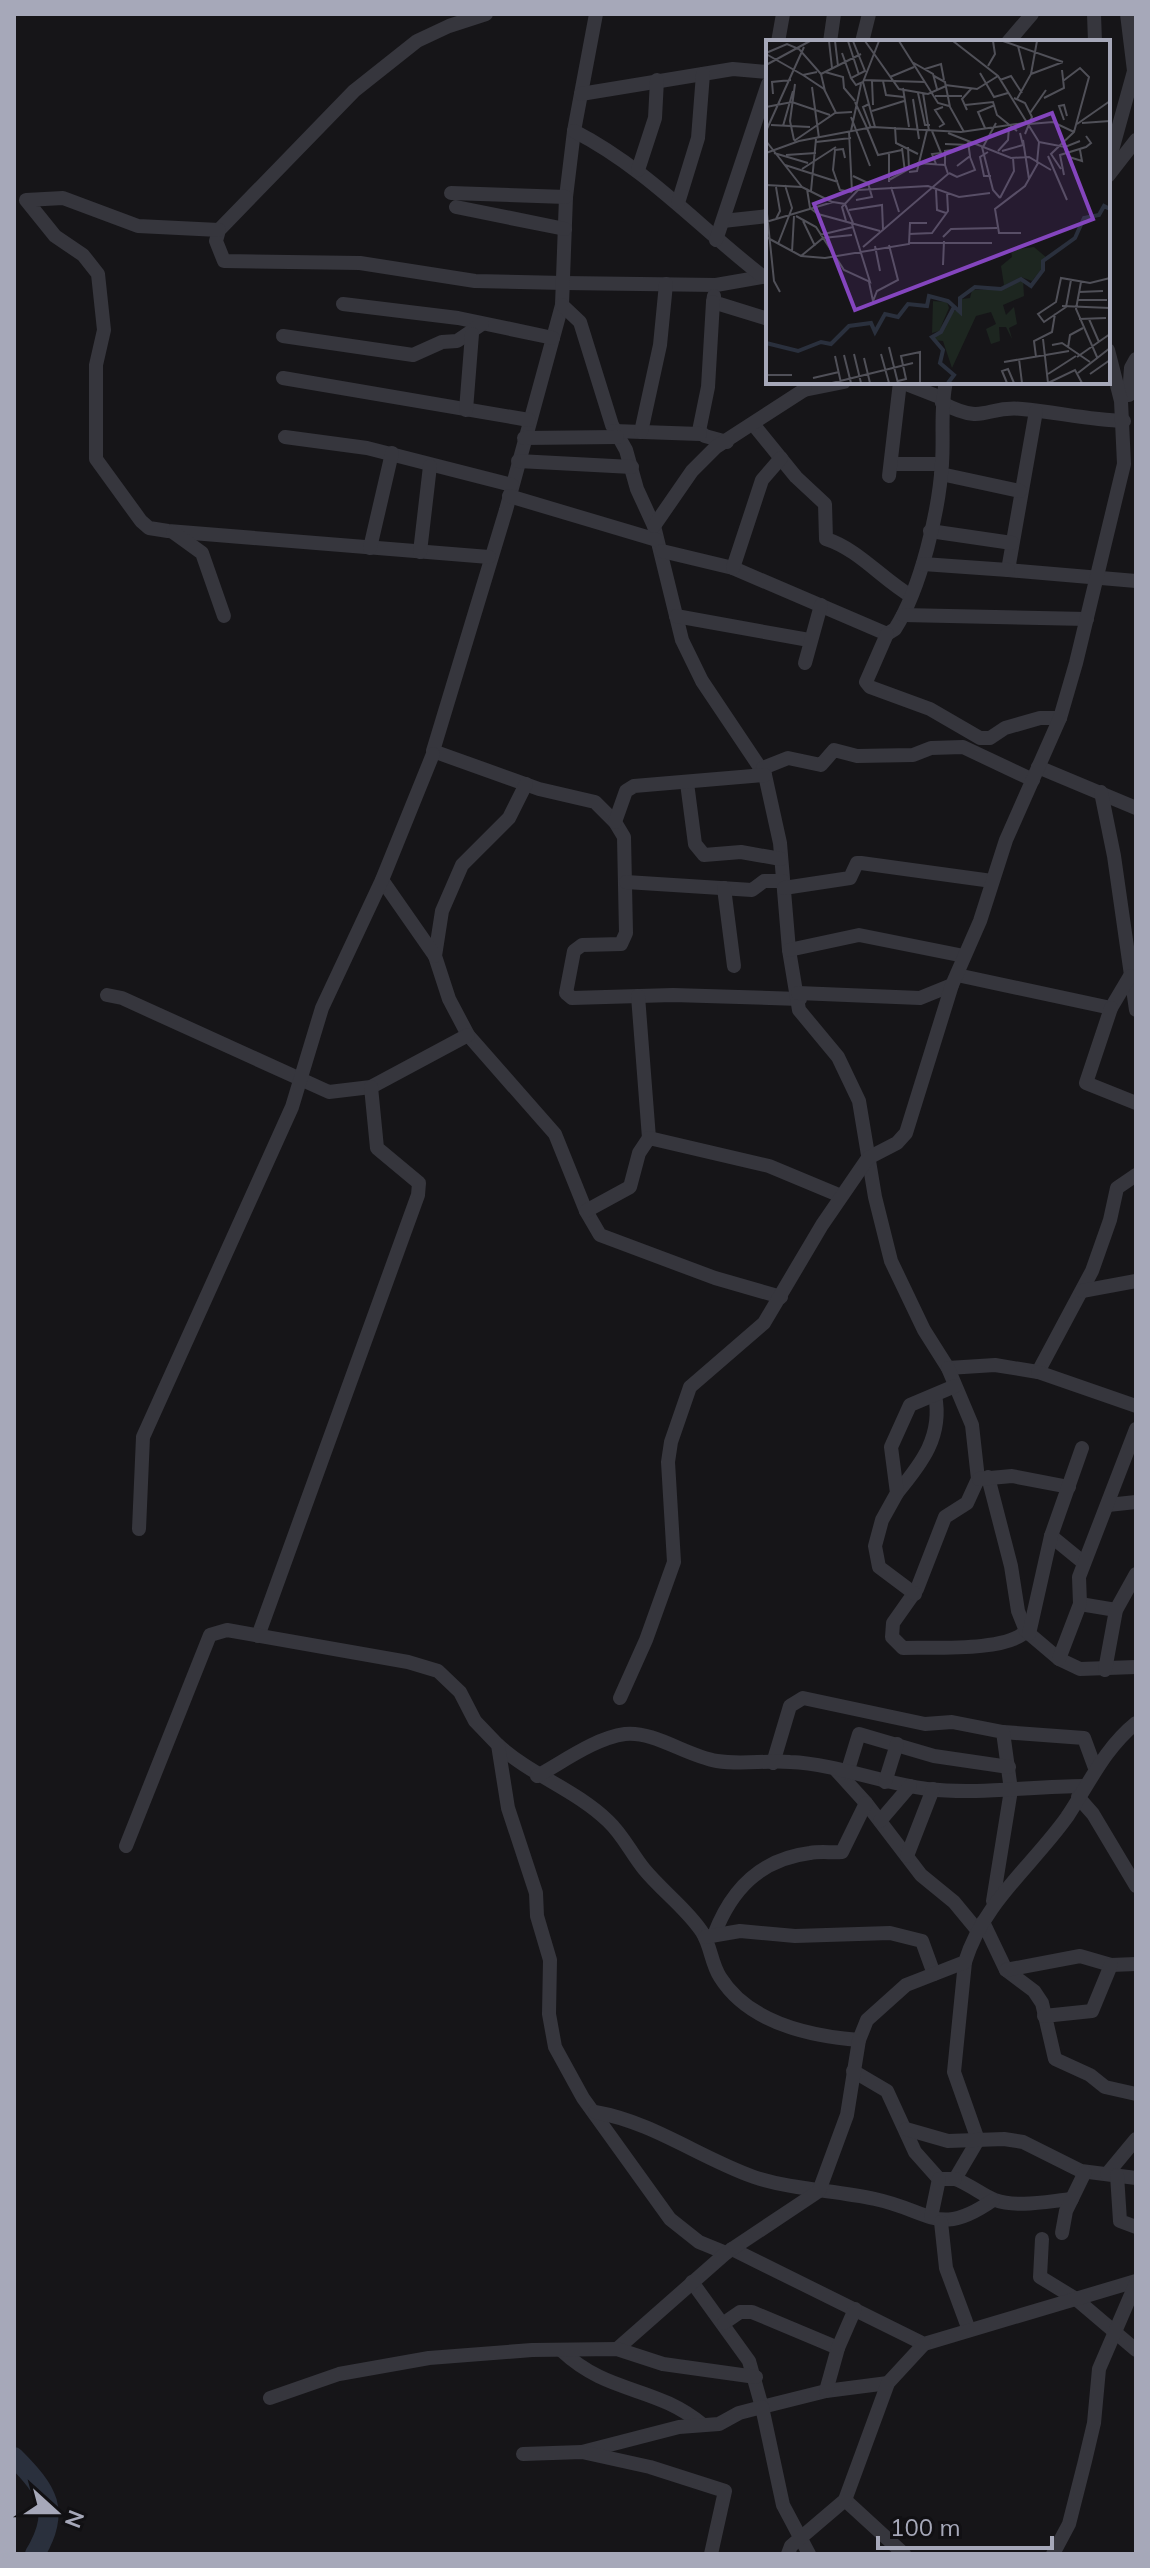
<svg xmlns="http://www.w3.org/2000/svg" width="1150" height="2568" viewBox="0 0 1150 2568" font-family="Mulish,sans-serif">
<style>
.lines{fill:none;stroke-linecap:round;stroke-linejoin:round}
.river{stroke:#2a303d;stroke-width:20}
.minor{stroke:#36363d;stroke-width:14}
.inset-river{fill:none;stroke:#2a303d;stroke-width:4}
.inset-road{fill:none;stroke:#505058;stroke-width:2}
.view{fill:#8445be;fill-opacity:0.15;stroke:#8445be;stroke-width:4}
.inset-edge{fill:none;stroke:#a6a8b9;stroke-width:4}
</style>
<rect width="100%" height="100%" fill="#161518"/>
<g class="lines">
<!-- river -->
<path class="river" d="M 14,2457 C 48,2491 61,2511 35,2554"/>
<!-- minor -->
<g class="minor">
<path d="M 486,14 L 449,26 L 417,41 L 354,91 L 219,230 L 216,241 L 224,261 L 360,263 L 475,281 L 564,283 L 716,285 L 768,276"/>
<path d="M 596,14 L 574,131 L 566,197 L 562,305 L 506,510 L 433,751 L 539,789 L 595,802 L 615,822 L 624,837 L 626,933 L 621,944 L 582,945 L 574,951 L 566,993 L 572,998 L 673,995 L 800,999"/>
<path d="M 1094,14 L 1095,42"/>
<path d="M 778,42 L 783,14"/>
<path d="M 830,42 L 834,14"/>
<path d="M 862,42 L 869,14"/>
<path d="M 1008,42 L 1032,14"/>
<path d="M 581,94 L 733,69 L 768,72"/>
<path d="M 574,131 C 646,168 698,226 761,275"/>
<path d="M 1108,165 L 1134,71 L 1127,14"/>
<path d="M 638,170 L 655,118 L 657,80"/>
<path d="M 1108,176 L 1136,140"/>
<path d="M 451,193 L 566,197"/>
<path d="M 678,203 L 698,138 L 703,74"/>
<path d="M 456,207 L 565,229"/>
<path d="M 723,221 L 768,216"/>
<path d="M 219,230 L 138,226 L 63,198 L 26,200 L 55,236 L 83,255 L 98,274 L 104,330 L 96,365 L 96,459 L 141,521 L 149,528 L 168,531 L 489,557"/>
<path d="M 716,240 L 768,84"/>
<path d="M 714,296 L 713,302 L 768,319"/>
<path d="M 713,302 L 708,387 L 699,431 L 705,436 L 727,442"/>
<path d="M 343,304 L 458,318 L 553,338"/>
<path d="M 562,305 L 580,322 L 612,425 L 626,450 L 637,489 L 654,526 L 682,640 L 702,681 L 765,775 L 780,843 L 789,950 L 799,1010 L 838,1057 L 859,1101 L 875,1197 L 891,1261 L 924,1330 L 948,1368 L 995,1365 L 1038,1372 L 1092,1271 L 1110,1220 L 1117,1188 L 1136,1175"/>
<path d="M 283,336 L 413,355 L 442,342 L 457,341 L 482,324"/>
<path d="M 283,378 L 529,420"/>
<path d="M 901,382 L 942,398"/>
<path d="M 804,390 L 844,382"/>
<path d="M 1129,395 L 1131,368 L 1136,359"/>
<path d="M 942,403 C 986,426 985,405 1022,409 C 1056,412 1089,420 1124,421"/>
<path d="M 466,410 L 472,334"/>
<path d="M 1036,411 L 1008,570 L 1136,581"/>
<path d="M 753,424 L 796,477 L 825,504 L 826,539 C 858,549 882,579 911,596"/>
<path d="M 614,431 L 700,434"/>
<path d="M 641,432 L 660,345 L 666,284"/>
<path d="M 285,437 L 367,448 L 512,485"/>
<path d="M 524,438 L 617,437"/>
<path d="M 518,461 L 632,467"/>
<path d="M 892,464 L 942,464"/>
<path d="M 941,474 L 1020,491"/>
<path d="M 889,476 L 900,382"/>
<path d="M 509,496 L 657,540"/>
<path d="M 654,526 L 692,471 L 716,447 L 804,390 L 805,382"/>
<path d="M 930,531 L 1012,543"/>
<path d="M 173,532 L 202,553 L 224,616"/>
<path d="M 370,548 L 392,453"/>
<path d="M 662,551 L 733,568 L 887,634 L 895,629 C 921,588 939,511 942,463 C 944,436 940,408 946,382"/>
<path d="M 420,552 L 430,466"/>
<path d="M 923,564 L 1008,570"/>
<path d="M 733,568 L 762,480 L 781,458"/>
<path d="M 903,615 L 1087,619"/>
<path d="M 676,616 L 809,640"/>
<path d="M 887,634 L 866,682 L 870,687 L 930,709 L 980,738 L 990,738 L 1005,728 L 1040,718 L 1060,718"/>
<path d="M 805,663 L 821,605"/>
<path d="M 1038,767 L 1136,808"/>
<path d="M 763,768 L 788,758 L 821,765 L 834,750 L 857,756 L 913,755 L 931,748 L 963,747 L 1033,780"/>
<path d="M 687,783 L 695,844 L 704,855 L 741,852 L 781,859"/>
<path d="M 526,784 L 509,818 L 462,865 L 442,911 L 435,956 L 449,999 L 468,1035 L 555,1134 L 586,1211 L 600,1235 L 715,1278 L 781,1297"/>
<path d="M 1101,792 L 1114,856 L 1136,1010"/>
<path d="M 615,822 L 626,791 L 634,786 L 765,775"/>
<path d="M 382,880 L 435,956"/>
<path d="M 626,882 L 752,890 L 764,881 L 783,881"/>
<path d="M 724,888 L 734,966"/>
<path d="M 784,888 L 850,878 L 857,863 L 861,863 L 992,881"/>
<path d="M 789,950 L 859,935 L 964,956"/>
<path d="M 957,975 L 1111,1008 L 1130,976"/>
<path d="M 798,993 L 920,998 L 952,985"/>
<path d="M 107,995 L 122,998 L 329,1092 L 371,1087 L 468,1035"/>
<path d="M 638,996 L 649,1138"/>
<path d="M 1111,1008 L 1086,1083 L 1136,1103"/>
<path d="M 586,1211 L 630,1187 L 639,1153 L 649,1138 L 769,1166 L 841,1196"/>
<path d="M 1082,1291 L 1136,1281"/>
<path d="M 948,1368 L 972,1425 L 978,1479 L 967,1503 L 945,1517 L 917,1589 L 893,1623 L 892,1637 L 903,1648 C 932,1647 1007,1652 1026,1631"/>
<path d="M 1038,1372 L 1136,1406"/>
<path d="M 988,1477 L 1011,1566 L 1018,1611 L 1026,1631 L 1059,1659 L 1080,1669 L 1136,1667"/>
<path d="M 979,1479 L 1012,1476 L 1069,1487"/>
<path d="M 897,1493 C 922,1463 943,1436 935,1395"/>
<path d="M 1108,1505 L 1136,1502"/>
<path d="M 139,1529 L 143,1437 L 292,1107 L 322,1008 L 382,880 L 433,754"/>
<path d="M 1051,1536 L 1084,1563"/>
<path d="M 915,1594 L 879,1567 L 875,1546 L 882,1520 L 897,1493 L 891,1447 L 910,1405 L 955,1386"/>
<path d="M 1080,1604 L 1116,1610"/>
<path d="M 1029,1634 L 1051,1536 L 1082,1448"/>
<path d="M 258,1636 L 418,1195 L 419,1183 L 377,1148 L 371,1087"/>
<path d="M 1059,1659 L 1080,1604 L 1079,1577 L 1136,1429"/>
<path d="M 1105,1670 L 1116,1610 L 1136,1574"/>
<path d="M 620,1698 L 646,1640 L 674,1562 L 668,1462 L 671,1442 L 690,1387 L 764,1323 L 822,1225 L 868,1158 L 897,1143 L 906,1133 L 952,985 L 980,921 L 1006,840 L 1060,718 L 1076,663 L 1124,464 L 1121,401 L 1108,350"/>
<path d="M 1003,1732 L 1084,1738 L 1095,1768"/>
<path d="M 498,1745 C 531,1775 576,1790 608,1821 C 623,1835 631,1853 644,1869 C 662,1891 687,1909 702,1932 C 711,1946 711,1963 720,1977 C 748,2022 808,2036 859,2040"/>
<path d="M 773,1763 L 790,1706 L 803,1698 L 925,1724 L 952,1722 L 1003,1732 L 1011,1790 L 993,1901"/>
<path d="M 836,1770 L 866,1803 L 921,1875 L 954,1902 L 978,1931"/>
<path d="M 847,1773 L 859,1734 L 934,1756 L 1009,1767"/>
<path d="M 537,1776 C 563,1762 595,1738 625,1734 C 655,1731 686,1756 717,1761 C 742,1765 765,1760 790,1762 C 836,1764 881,1783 927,1789 C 980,1795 1031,1786 1084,1786"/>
<path d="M 885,1782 L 897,1744"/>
<path d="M 1078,1797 L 1093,1814 L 1136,1886"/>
<path d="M 880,1821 L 910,1786"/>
<path d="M 126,1846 L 210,1635 L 227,1630 L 408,1662 L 438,1671 L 460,1692 L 475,1721 L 498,1745 L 508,1808 L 536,1893 L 537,1916 L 550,1960 L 549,2014 L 555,2047 L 583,2098 L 670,2219 L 699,2242 L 726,2253"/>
<path d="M 907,1856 L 933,1789"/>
<path d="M 983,1922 L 1006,1970 L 1034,1991 L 1042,2003 L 1055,2059 L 1090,2075 L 1105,2087 L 1136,2094"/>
<path d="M 714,1935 C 731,1890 760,1859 810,1853 C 821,1851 832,1853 842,1852 L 866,1803"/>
<path d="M 705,1937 L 740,1931 L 795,1936 L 890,1933 L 922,1941 L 934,1974"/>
<path d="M 965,1962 L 954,2072 L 978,2140 L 955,2179 C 969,2184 984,2196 995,2200 C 1017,2208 1049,2201 1072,2199"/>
<path d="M 1006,1970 L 1080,1956 L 1111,1965 L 1136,1964"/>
<path d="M 1044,2016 L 1092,2011 L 1111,1965"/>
<path d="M 853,2071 L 887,2091 L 915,2152 L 939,2179 L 955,2179"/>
<path d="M 595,2112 C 653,2122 700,2158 754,2177 C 793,2190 835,2190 875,2199 C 931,2211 939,2238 993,2200"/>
<path d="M 906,2129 L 948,2141 L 1004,2139 L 1023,2142 L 1081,2171 L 1136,2178"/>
<path d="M 1107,2174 L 1136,2139"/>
<path d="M 1117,2175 L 1120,2221 L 1136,2227"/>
<path d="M 931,2217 L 939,2179"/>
<path d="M 941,2222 L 946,2268 L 969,2330"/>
<path d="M 1062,2233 L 1066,2211 L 1085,2172"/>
<path d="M 1042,2239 L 1040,2277 L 1076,2299 L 1136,2350"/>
<path d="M 732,2249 L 924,2344 L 1136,2281"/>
<path d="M 692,2282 L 749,2361 L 762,2407 L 826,2391 L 888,2383"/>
<path d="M 724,2323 L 740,2312 L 752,2312 L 838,2348"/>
<path d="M 617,2349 L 726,2253 L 819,2191 L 847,2115 L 859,2040 L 867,2020 L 906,1985 L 965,1962 C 983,1903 1032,1866 1067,1817 C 1089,1784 1104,1749 1136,1723"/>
<path d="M 562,2351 C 609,2395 655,2385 703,2425"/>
<path d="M 826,2391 L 838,2348 L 855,2309"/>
<path d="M 270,2398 L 339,2374 L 429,2358 L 532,2350 L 617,2349 L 663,2364 L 756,2377"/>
<path d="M 582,2452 L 679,2427 L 719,2424 L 739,2413 L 762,2407 L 783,2505 L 809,2554"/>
<path d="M 523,2454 L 582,2452 L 650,2467 L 725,2491 L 711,2554"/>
<path d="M 845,2500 L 904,2554"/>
<path d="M 788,2554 L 791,2546 L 845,2500 L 888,2383 L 924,2344"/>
<path d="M 1053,2554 L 1069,2524 L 1085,2461 L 1094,2423 L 1099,2369 L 1136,2283"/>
</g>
</g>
<!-- overview -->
<g transform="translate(766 40)">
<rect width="344" height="344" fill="#161518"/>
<path d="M 268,207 L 281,218 L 274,231 L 266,241 L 255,237 L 233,248 L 238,245 L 235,226 L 246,217 L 245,210 ZM 257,240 L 258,256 L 237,265 L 240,275 L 248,267 L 251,284 L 243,288 L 246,299 L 240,287 L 233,287 L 234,301 L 225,304 L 220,289 L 230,284 L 225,272 L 210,276 L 186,328 L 177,301 L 167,300 L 185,270 L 196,272 L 196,259 L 204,258 L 206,250 L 238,249 ZM 167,261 L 181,262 L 183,268 L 173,291 L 166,293 Z" fill="#1d2620"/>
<path class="inset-river" d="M 0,303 L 32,311 L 55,302 L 65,304 L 83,286 L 105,283 L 109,292 L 119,274 L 132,277 L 142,264 L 161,266 L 163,256 L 182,261 L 194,272 L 194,258 L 209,247 L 235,249 L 255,239 L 265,246 L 277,230 L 277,221 L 309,198 L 318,178 L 333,175 L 338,166 L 344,169M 182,343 L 188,335 L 174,323 L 177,310 L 166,297 L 175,292 L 188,267"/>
<path class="inset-road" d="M 63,1 L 66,28M 69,1 L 72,26M 82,1 L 93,35M 87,1 L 99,31 L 85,38 L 90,45 L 97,42 L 113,1M 99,1 L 133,49 L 162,54 L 180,46M 133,1 L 172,63 L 183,66M 187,1 L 232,36 L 273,102 L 271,123M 237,1 L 297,22M 252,6 L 258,30M 0,13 L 21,4 L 33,9 L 55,34 L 59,51M 76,13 L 85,38M 0,14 L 37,35 L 51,32M 146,22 L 167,34 L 171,49M 0,25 L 44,1M 222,26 L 229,14 L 227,1M 159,29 L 175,24 L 178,40M 59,32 L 77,37 L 78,48 L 89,61M 214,33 L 228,57 L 242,53M 55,34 L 95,14M 265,34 L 297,22M 37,35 L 58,49 L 70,73M 168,36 L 179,42 L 184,67 L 198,92M 124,37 L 148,27M 98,40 L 159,42M 234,40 L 245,36 L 256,53M 106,41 L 107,65M 117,41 L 120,55 L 138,57M 97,42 L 109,87M 179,45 L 211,49 L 232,36M 46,47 L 53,98M 137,48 L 143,87M 152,53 L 159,85 L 164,85M 157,53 L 163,91M 7,54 L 6,42 L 25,40M 169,56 L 196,56M 248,58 L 259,63 L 266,77 L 259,94M 278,58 L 298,48 L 296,30M 147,59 L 153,99M 251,59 L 265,34 L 271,1M 89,62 L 101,88M 103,64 L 97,67 L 105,88M 199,65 L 227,62 L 231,75 L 251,91M 0,67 L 26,62 L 64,75M 201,70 L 196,59 L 205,49M 106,71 L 138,61M 264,73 L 280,50M 85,77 L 104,126M 298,80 L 293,66 L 298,65 L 301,76M 316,83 L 344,81M 263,84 L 287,82 L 308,92M 311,84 L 344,61M 5,85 L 44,87M 17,86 L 27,51M 129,87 L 130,103 L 152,114M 173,87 L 178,84 L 169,70 L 177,67M 101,88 L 112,115 L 136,110M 219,88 L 212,72 L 229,65M 0,91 L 38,7M 83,91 L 86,152M 85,91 L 95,44M 166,91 L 175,113 L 166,114 L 170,124M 182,93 L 245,118 L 263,117 L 285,130M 28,100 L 24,81 L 29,44M 257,100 L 263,139M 0,101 L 36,147M 28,101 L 69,73 L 86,72M 50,102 L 85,98M 273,102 L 299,107 L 314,101M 179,104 L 203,105M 216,107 L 227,150 L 234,158M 217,107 L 230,83M 136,108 L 139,132M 232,111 L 242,100 L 243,87M 236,111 L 257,105 L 254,93M 222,112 L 214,117 L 218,136 L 225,136M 0,113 L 33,101 L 107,87 L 195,92 L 258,83M 8,113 L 42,123M 123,114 L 123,142M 20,115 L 50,113M 282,116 L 301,160M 303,117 L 316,121 L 314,110M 79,118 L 77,109 L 69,110 L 67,130 L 74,150 L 86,152M 19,125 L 72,142M 179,125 L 179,111 L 194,109M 191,126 L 204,116 L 202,102M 36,129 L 70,107M 295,129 L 285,114 L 308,92 L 323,37 L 314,28 L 297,41M 143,132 L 151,131 L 161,90M 183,133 L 191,137 L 209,130 L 204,117M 298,135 L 294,115 L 320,107 L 325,103 L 320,96M 87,136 L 102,143 L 106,157 L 90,160M 123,140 L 143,129 L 142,107M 0,145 L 36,147 L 66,162M 125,147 L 133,172M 41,149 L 44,168 L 52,174 L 114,191M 170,150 L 171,170 L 180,173M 45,151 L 50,99M 234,158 L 248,131 L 247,118M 0,164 L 8,241 L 14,252M 83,170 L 116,165 L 117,189M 30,176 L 50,187 L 78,230 L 104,242 L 86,184M 10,179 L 14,171 L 10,147M 37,181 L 49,206M 80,181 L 76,167 L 92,150 L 162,146 L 193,157 L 224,153M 0,182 L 67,162 L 79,164 L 87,183M 255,193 L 233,193 L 229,169 L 259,146 L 272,123M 143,194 L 166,193 L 182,171 L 181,152M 54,195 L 87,187M 0,197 L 35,216 L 59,218M 177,197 L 185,189 L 231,188M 144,203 L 226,203M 12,204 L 26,168 L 19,145M 109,206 L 114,231M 97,207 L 182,134 L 179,125 L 151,123M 26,212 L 28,176M 35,216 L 57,198 L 86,195M 59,218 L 143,204 L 144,183 L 161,183M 177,225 L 178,201M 305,240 L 300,267 L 278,282 L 272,274 L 290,262 L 295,238 L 324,243 L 344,238M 103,242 L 107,261 L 111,251 L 132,240 L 123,205M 315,242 L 310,269 L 331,317M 313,252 L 337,251M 311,260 L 341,260M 296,266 L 344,268M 313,279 L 340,278M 323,279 L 333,302M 277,299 L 282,343M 286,305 L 296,303 L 324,322M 123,307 L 132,343M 302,308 L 304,295 L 317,288M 88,314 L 95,343M 115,314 L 123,343M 78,315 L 85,343M 69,316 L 75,343M 270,317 L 268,301 L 286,292 L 289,274M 311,317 L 344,294M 98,318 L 104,343M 253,319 L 256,343M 238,322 L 303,311M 312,333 L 344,308M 282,334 L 310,316M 324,334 L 344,320M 0,335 L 26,335M 47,338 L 73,332M 132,341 L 140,339 L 135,316 L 154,312 L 154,343M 66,343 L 147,323M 241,343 L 236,331 L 242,329 L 248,343M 282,343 L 309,330 L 316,343"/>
<path class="view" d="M 286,73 L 327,179 L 89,270 L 48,164 Z"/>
<rect width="344" height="344" class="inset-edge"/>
</g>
<!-- border -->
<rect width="1150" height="2568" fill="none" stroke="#a6a8b9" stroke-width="32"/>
<!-- north arrow -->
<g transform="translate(56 2512) rotate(111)" stroke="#111013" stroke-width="6" paint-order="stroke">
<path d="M0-6L14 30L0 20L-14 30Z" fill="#a6a8b9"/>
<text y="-12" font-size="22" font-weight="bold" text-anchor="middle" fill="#a6a8b9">N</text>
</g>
<!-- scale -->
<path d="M878 2536v12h174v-12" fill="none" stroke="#a6a8b9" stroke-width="4"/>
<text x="890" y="2536" font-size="24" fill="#a6a8b9" stroke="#111013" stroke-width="6" paint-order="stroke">100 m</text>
</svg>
